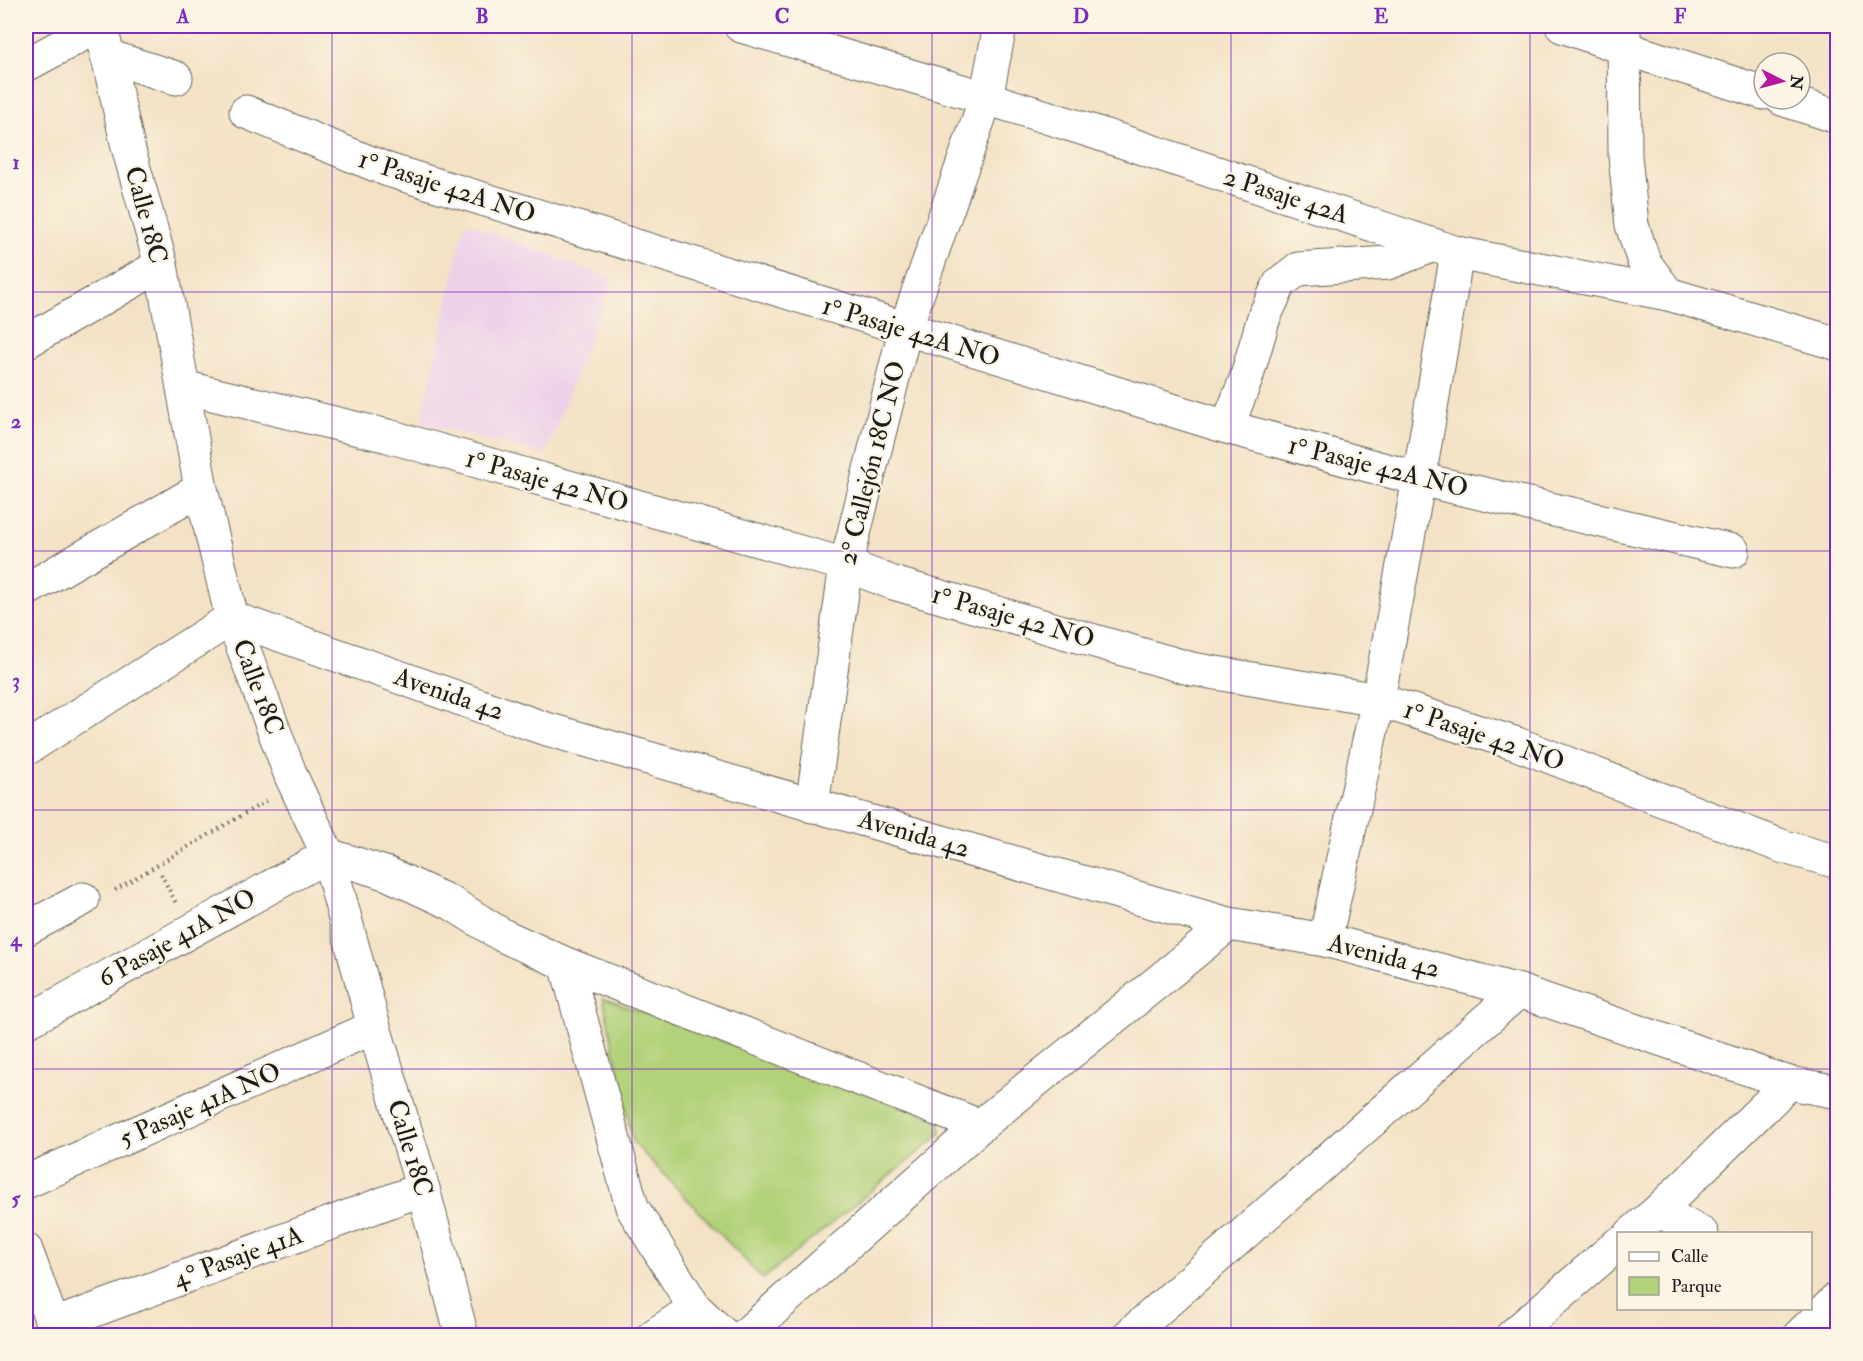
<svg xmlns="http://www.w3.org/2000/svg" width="1863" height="1361" viewBox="0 0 1863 1361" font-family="'IM FELL Double Pica',serif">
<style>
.built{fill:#edd1e9}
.green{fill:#b2d27a;stroke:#67774b;stroke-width:1.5}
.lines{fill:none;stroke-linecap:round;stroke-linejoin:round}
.minor-casing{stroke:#676157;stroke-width:35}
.path{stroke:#676157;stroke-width:4;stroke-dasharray:1.5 4.5;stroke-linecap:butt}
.minor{stroke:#fff;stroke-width:33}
.grid{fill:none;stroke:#7b2cbf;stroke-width:1.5;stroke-opacity:0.55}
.labels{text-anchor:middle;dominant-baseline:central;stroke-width:4.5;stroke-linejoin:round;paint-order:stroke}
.street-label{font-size:26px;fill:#1c1c1c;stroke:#fcf5e5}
.neatline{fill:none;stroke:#7b2cbf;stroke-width:2}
.grid-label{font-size:20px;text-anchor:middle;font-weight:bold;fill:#7b2cbf}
</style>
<rect width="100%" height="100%" fill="#fcf5e5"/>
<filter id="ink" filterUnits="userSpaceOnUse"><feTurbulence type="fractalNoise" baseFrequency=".0167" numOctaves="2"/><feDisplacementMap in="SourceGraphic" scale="12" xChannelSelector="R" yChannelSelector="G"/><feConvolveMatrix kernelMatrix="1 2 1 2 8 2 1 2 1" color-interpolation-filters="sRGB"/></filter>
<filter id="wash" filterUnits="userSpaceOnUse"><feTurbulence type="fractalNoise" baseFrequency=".008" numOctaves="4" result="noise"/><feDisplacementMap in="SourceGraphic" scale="24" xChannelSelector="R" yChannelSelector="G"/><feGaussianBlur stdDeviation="1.35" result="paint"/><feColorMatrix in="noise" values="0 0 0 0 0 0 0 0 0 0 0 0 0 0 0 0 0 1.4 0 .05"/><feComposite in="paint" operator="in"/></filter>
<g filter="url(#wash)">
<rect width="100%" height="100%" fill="#f3e2c5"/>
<!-- built -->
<path class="built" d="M 465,222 L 613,279 L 545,454 L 421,423 Z"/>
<!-- green -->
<path class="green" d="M 603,998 L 939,1119 L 941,1134 L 763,1279 L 633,1142 Z"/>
</g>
<g filter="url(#ink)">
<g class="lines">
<!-- minor casing -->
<g class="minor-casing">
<g id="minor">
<path d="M 101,26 L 128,147 L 161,265 L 201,489 L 232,618 L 291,776 L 328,855 L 374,1027 L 423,1189 L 462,1336"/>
<path d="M 741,26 L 986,98 L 1094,132 L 1457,253 L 1668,294 L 1838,344"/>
<path d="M 1562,26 L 1624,48 L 1764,93"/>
<path d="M 1624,26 L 1625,156 L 1632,225 L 1644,262 L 1668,294"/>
<path d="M 107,56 L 176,78"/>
<path d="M 26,65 L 98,26"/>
<path d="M 1782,99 L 1838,117"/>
<path d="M 246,112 L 388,170 L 1227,427 L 1419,479 L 1733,551"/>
<path d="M 26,342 L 161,265"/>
<path d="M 183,387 L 388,436 L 846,565 L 893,583 L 1192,669 L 1378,700 L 1517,744 L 1784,847 L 1838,862"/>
<path d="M 1227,427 L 1246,379 L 1264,317 L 1280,283 L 1298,269 L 1388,263 L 1434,245"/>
<path d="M 26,590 L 201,489"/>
<path d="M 26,749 L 232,618 L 543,728 L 1229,924 L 1325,940 L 1519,991 L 1789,1083 L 1838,1092"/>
<path d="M 812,806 L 846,565 L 905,330 L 986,98 L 1000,26"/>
<path d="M 328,855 L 388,874 L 451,903 L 502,935 L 566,964 L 632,1207 L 695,1308 L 725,1336"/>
<path d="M 26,929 L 83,899"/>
<path d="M 1325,940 L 1378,700 L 1419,479 L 1457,253"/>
<path d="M 566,964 L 980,1126"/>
<path d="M 26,1022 L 328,855"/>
<path d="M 26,1182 L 374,1027"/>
<path d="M 1659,1210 L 1702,1234"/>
<path d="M 1631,1234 L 1659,1210 L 1789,1083"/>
<path d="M 26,1250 L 57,1336"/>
<path d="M 54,1325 L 423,1189"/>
<path d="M 653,1336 L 695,1308"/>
<path d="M 744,1336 L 980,1126 L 1229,924"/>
<path d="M 1128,1336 L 1519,991"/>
<path d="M 1512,1336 L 1618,1244"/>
<path d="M 1799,1336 L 1838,1298"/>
</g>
</g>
<!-- path -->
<g class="path">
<path d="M 26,539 L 28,550"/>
<path d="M 161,874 L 176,903"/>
<path d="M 115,890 L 266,801"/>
</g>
<!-- minor -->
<use href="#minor" class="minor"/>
</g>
</g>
<!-- grid -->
<path class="grid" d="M 332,26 L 332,1336M 632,26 L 632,1336M 932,26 L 932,1336M 1231,26 L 1231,1336M 1530,26 L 1530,1336M 26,292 L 1838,292M 26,551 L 1838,551M 26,810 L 1838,810M 26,1069 L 1838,1069"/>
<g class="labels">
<!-- street labels -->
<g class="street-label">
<text transform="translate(447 187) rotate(18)">1° Pasaje 42A NO</text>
<text transform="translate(1286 196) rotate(18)">2 Pasaje 42A</text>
<text transform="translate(146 215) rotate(75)">Calle 18C</text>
<text transform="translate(911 332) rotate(17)">1° Pasaje 42A NO</text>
<text transform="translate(872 463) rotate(-76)">2° Callejón 18C NO</text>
<text transform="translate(1378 467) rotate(14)">1° Pasaje 42A NO</text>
<text transform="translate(547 481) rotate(16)">1° Pasaje 42 NO</text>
<text transform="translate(1013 617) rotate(16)">1° Pasaje 42 NO</text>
<text transform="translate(258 687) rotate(69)">Calle 18C</text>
<text transform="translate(449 694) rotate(19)">Avenida 42</text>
<text transform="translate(1484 736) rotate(19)">1° Pasaje 42 NO</text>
<text transform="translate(914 834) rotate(16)">Avenida 42</text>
<text transform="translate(177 938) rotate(-29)">6 Pasaje 41A NO</text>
<text transform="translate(1384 956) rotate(14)">Avenida 42</text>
<text transform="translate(200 1105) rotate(-24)">5 Pasaje 41A NO</text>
<text transform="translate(410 1148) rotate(73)">Calle 18C</text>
<text transform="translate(238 1257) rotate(-20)">4° Pasaje 41A</text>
</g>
</g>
<!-- margin -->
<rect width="1863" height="1361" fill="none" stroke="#fcf5e5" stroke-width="66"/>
<!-- legend -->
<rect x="1617" y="1232" width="195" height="78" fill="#fcf5e5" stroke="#a29e95" stroke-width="1.5"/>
<rect x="1629" y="1252" width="30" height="9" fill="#ffffff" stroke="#a29e95" stroke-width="1.5"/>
<text x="1671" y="1262" font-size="18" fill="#1c1c1c">Calle</text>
<rect x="1629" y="1277" width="30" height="18" fill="#b2d27a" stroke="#a29e95" stroke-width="1.5"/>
<text x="1671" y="1292" font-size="18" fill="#1c1c1c">Parque</text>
<!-- north arrow -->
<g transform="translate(1782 81) rotate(96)"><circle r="28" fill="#fcf5e5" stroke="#a29e95" stroke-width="1.5"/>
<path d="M0-4.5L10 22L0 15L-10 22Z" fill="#b5179e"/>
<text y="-9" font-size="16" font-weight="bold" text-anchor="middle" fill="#1c1c1c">N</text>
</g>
<rect x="33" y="33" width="1797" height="1295" class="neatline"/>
<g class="grid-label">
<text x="183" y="23">A</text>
<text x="482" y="23">B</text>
<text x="782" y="23">C</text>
<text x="1081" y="23">D</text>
<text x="1381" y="23">E</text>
<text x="1680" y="23">F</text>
<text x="16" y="169">1</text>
<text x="16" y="428">2</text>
<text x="16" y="687">3</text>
<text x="16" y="946">4</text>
<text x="16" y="1205">5</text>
</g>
</svg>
